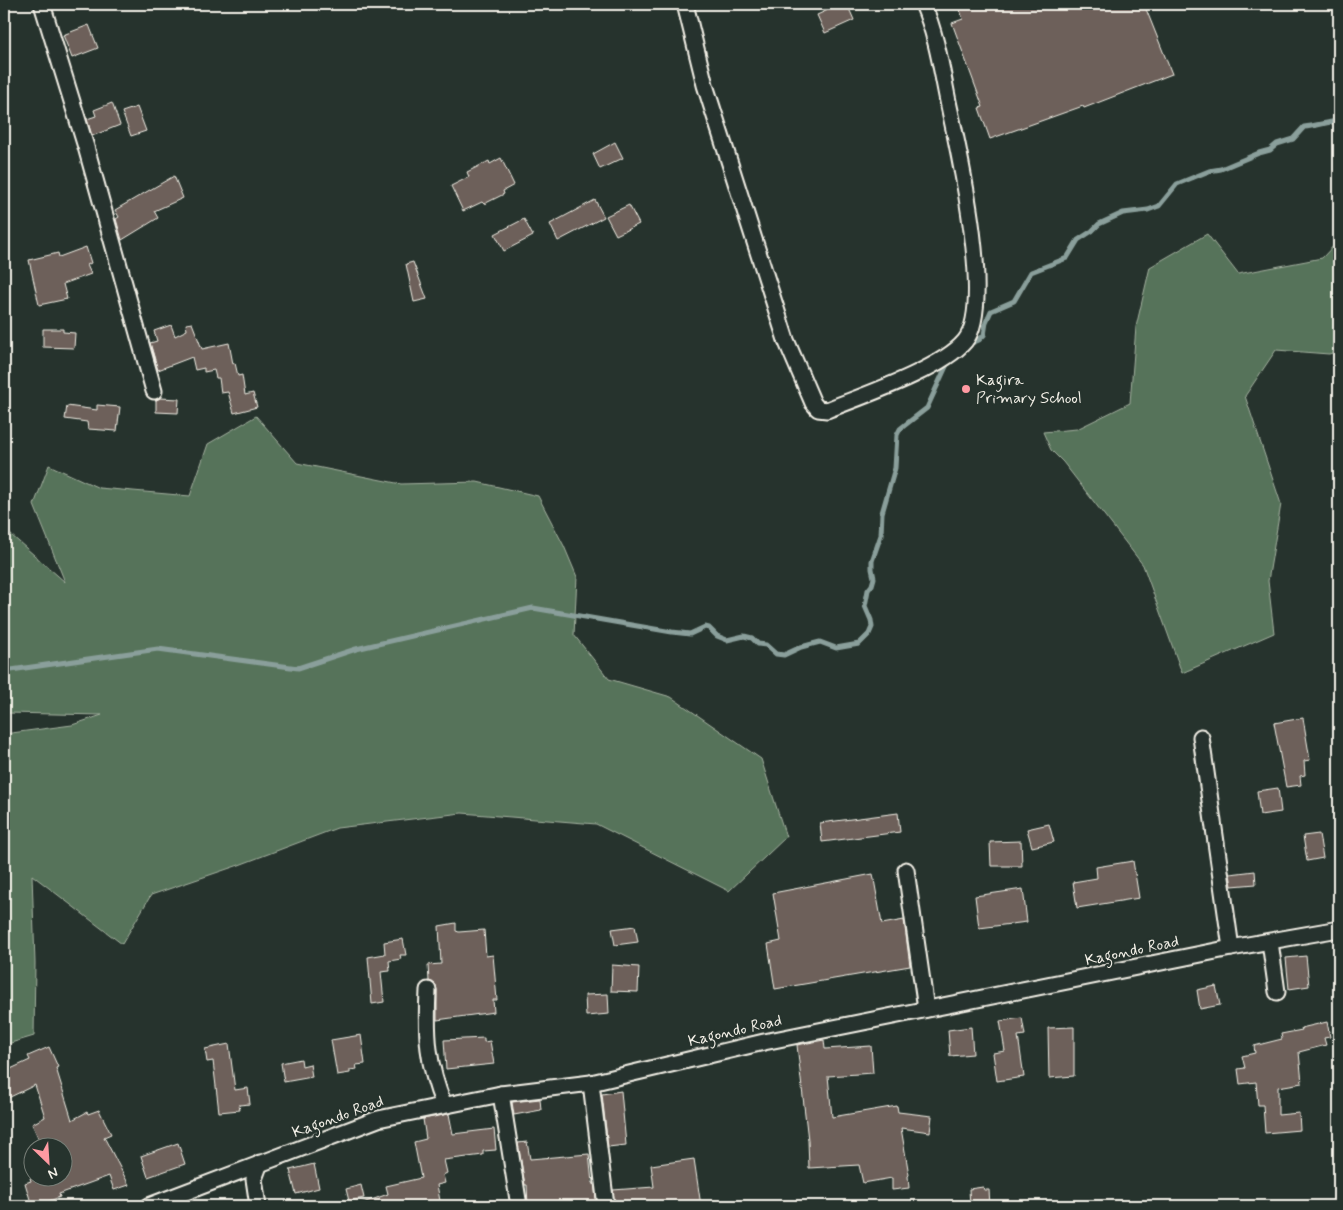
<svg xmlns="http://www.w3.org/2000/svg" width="1343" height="1210" viewBox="0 0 1343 1210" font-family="Mynerve,sans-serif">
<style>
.green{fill:#56735a;stroke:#a5b2a1}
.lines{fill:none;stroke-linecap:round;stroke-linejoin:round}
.stream{stroke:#8a9f9b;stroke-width:5}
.building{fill:#6d615a;stroke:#f4f1e8}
.minor-casing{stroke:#f4f1e8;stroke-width:19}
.minor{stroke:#26332d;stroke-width:15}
.poi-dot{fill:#ff9aa2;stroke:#26332d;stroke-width:2}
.labels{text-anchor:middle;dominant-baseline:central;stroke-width:4.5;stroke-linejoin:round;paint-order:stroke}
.poi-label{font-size:16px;fill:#f4f1e8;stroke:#26332d;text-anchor:start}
.street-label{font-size:16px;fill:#f4f1e8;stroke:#26332d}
</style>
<rect width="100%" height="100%" fill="#26332d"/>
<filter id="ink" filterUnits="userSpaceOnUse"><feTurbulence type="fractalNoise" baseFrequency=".02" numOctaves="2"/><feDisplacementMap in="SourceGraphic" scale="10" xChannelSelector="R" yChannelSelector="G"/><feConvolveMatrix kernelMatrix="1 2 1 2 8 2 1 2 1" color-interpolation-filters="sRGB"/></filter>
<g filter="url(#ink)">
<!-- green -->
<g class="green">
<path d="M 1207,234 L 1238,274 L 1322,258 L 1339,240 L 1339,351 L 1329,354 L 1276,350 L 1245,396 L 1281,504 L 1268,581 L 1274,633 L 1182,673 L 1143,565 L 1063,462 L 1051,450 L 1043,432 L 1077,429 L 1130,403 L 1136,327 L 1150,267 Z"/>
<path d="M 256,416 L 297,463 L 401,484 L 477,482 L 538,496 L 564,546 L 577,577 L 574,635 L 609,679 L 671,697 L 761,759 L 786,837 L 729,891 L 596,824 L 462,813 L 337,828 L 239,865 L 151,895 L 122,944 L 32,875 L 35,963 L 34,1036 L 4,1045 L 4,734 L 72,725 L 102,715 L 7,713 L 4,711 L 4,526 L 11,535 L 65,582 L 34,505 L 49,465 L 99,488 L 190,496 L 208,444 Z"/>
</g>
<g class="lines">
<!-- stream -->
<g class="stream">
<path d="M 967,345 L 979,340 L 984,335 L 986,322 L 991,311 L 1014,301 L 1031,272 L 1067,258 L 1078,240 L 1092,231 L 1099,224 L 1123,213 L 1148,210 L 1159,206 L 1177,184 L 1209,171 L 1221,169 L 1259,153 L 1270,150 L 1277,144 L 1293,139 L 1304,127 C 1316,126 1327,122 1339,121"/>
<path d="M 4,671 L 158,649 L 298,668 L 356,649 L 533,608 L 672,632 L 690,634 L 705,627 L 709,628 L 717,636 L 727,640 L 744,636 L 752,638 L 758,644 L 766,645 L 776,654 L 784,655 L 801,647 L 820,642 L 836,648 L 859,644 L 869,634 L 872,627 L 871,620 L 865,606 L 868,590 L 872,585 L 874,578 L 872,569 L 872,561 L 881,535 L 882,513 L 895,468 L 897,435 L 900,429 L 905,425 L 927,408 L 949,360"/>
</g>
</g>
<!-- building -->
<g class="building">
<path d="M 841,4 L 847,4 L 854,20 L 825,33 L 817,15 Z"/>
<path d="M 958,4 L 1144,4 L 1172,74 L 1084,108 L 1083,106 L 990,139 L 979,108 L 983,107 L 952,23 L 963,19 Z"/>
<path d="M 89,25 L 98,48 L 72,58 L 63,35 Z"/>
<path d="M 112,103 L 120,125 L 92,136 L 87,119 L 96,116 L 94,110 Z"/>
<path d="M 137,107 L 146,131 L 131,136 L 122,112 Z"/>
<path d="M 615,142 L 623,158 L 600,169 L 593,154 Z"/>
<path d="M 501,158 L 514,185 L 503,191 L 504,194 L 484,204 L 482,202 L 463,211 L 451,186 L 469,177 L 467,172 L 489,161 L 490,164 Z"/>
<path d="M 174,176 L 183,198 L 154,211 L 158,218 L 122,240 L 116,219 L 119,217 L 115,210 Z"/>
<path d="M 595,200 L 604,217 L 558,241 L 550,224 Z"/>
<path d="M 629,205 L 639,224 L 616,235 L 606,216 Z"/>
<path d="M 524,219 L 533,236 L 504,251 L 495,234 Z"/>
<path d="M 86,247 L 91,263 L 87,265 L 91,274 L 63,284 L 67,299 L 39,305 L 29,260 L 58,253 L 59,257 Z"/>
<path d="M 413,262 L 427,299 L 414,302 L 406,264 Z"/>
<path d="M 192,323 L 202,349 L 229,343 L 233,364 L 235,363 L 238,376 L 242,375 L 245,395 L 253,393 L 257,407 L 234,413 L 228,392 L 221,393 L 219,378 L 216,378 L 214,370 L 204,372 L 204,368 L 195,370 L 192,357 L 158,370 L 150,343 L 157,341 L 154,331 L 171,325 L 175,336 L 187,330 L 186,324 Z"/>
<path d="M 43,329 L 63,329 L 63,332 L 75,333 L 74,348 L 43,347 Z"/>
<path d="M 160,398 L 179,399 L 178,413 L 156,412 L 156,400 Z"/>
<path d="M 97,405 L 120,407 L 117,431 L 88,429 L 87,422 L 65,419 L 67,406 L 97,410 Z"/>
<path d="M 1303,718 L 1310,760 L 1304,761 L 1305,775 L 1300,776 L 1301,785 L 1286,787 L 1274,723 Z"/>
<path d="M 1278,788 L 1281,812 L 1260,815 L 1257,791 Z"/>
<path d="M 898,813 L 900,832 L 822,842 L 820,823 Z"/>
<path d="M 1049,824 L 1054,842 L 1032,847 L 1027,829 Z"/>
<path d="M 1319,834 L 1323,858 L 1307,861 L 1303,836 Z"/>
<path d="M 1021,841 L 1022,866 L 991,866 L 990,842 Z"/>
<path d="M 1133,861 L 1139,898 L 1077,908 L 1073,882 L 1097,878 L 1096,867 Z"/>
<path d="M 1255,871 L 1256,884 L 1232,886 L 1230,874 Z"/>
<path d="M 873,874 L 882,924 L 904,920 L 910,966 L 775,989 L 768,944 L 781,941 L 773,893 Z"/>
<path d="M 1023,889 L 1027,922 L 979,928 L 975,896 Z"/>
<path d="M 456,923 L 456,931 L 459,932 L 484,930 L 486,956 L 493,955 L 497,1000 L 493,1000 L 494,1012 L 437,1020 L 437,990 L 436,985 L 429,981 L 428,965 L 441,964 L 439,926 Z"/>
<path d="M 635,926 L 638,942 L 615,945 L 612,929 Z"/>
<path d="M 403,939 L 406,955 L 400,955 L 401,959 L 389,961 L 390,971 L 381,972 L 384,1002 L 372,1004 L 368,957 L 385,954 L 384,942 Z"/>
<path d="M 1306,956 L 1309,986 L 1289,989 L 1286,958 Z"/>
<path d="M 612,965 L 639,967 L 638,992 L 611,991 Z"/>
<path d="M 1216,986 L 1220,1005 L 1200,1009 L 1197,990 Z"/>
<path d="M 608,994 L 609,1014 L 586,1016 L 585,995 Z"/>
<path d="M 1022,1018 L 1025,1035 L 1018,1036 L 1024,1077 L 997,1081 L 993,1053 L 1005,1051 L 1000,1021 Z"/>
<path d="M 1327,1022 L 1330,1037 L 1324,1038 L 1326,1045 L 1299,1052 L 1302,1083 L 1278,1087 L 1278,1115 L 1299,1113 L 1300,1130 L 1265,1133 L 1263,1105 L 1258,1105 L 1256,1082 L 1240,1084 L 1238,1069 L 1245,1068 L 1242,1056 L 1255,1053 L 1254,1046 L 1282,1039 L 1281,1034 L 1302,1030 L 1301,1028 Z"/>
<path d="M 971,1027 L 973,1054 L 950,1056 L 948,1030 Z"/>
<path d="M 1074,1027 L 1074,1076 L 1049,1078 L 1048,1028 Z"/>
<path d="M 361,1035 L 365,1064 L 356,1065 L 357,1069 L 350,1070 L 350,1073 L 337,1075 L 331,1040 Z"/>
<path d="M 484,1038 L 484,1042 L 490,1041 L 494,1064 L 446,1069 L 444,1040 Z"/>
<path d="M 824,1040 L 825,1049 L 871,1046 L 873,1073 L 828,1076 L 832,1117 L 897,1106 L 898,1112 L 932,1116 L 930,1132 L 901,1128 L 909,1175 L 908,1176 L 909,1188 L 892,1190 L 892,1178 L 863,1183 L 859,1165 L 809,1168 L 808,1140 L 797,1045 Z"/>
<path d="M 229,1044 L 235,1090 L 248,1088 L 250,1104 L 239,1105 L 240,1110 L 219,1112 L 213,1061 L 207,1062 L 205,1049 Z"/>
<path d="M 49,1047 L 58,1067 L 56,1068 L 72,1120 L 87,1112 L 88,1114 L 99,1110 L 111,1134 L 104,1137 L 129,1185 L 114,1190 L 109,1176 L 59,1194 L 60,1197 L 36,1206 L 32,1206 L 25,1183 L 31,1181 L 30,1178 L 62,1178 L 62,1148 L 43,1148 L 32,1124 L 45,1117 L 35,1085 L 4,1100 L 4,1072 L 30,1060 L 28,1056 Z"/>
<path d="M 301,1059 L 302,1066 L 310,1064 L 312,1077 L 284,1082 L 281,1063 Z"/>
<path d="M 621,1091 L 626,1145 L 608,1147 L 602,1094 Z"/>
<path d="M 540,1099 L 541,1110 L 514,1115 L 512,1102 Z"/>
<path d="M 449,1114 L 453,1134 L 494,1129 L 496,1150 L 483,1151 L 483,1155 L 444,1160 L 447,1173 L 443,1175 L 445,1183 L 437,1185 L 441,1206 L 360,1206 L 360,1204 L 388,1194 L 386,1186 L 421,1178 L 414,1142 L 426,1139 L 423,1119 Z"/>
<path d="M 527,1142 L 530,1159 L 589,1154 L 592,1183 L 594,1183 L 597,1206 L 528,1206 L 527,1185 L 525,1185 L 518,1143 Z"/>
<path d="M 178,1143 L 185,1164 L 148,1177 L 141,1156 Z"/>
<path d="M 694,1159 L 701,1206 L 615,1206 L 613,1190 L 654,1187 L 651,1165 Z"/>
<path d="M 314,1164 L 319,1188 L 296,1194 L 290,1170 Z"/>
<path d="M 361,1185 L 364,1198 L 349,1201 L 346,1189 Z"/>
<path d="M 983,1187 L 984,1190 L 989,1190 L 990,1206 L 970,1206 L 969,1189 Z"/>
</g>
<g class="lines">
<!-- minor casing -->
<g class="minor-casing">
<g id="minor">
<path d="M 42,4 L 86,147 L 154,391"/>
<path d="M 685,4 L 705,85 L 786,340 L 813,403 L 818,409 L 827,410 C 862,396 942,369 965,341 C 994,306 959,152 949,106 C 942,73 937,36 923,4"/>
<path d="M 1201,737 L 1231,948"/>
<path d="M 906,870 L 926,1009"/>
<path d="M 1270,942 L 1277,992"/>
<path d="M 428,990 C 426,1034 427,1064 444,1105"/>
<path d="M 591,1083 L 606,1206"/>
<path d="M 501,1094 L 519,1206"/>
<path d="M 149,1206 L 378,1119 L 501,1094 L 591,1083 L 764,1042 L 1231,948 L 1339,929"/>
<path d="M 258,1206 L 254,1179 L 260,1163"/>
</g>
</g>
<!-- minor -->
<use href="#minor" class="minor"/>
</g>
</g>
<!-- markers -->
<circle class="poi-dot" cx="966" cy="389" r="5"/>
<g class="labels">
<!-- poi labels -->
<g class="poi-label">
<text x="976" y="380">Kagira<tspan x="976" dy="18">Primary School</tspan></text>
</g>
<!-- street labels -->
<g class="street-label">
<text transform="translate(1132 951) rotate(-12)">Kagondo Road</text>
<text transform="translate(735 1031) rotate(-13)">Kagondo Road</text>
<text transform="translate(338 1117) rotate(-20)">Kagondo Road</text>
</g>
</g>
<!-- margin -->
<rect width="1343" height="1210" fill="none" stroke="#26332d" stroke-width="20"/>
<rect x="10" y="10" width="1323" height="1190" fill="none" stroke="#f4f1e8" stroke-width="2" filter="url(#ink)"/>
<!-- north arrow -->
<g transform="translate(48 1162) rotate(155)"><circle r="24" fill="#26332d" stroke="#787f78"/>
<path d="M0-4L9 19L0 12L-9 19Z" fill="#ff9aa2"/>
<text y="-8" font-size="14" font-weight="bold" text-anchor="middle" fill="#f4f1e8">N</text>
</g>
</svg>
